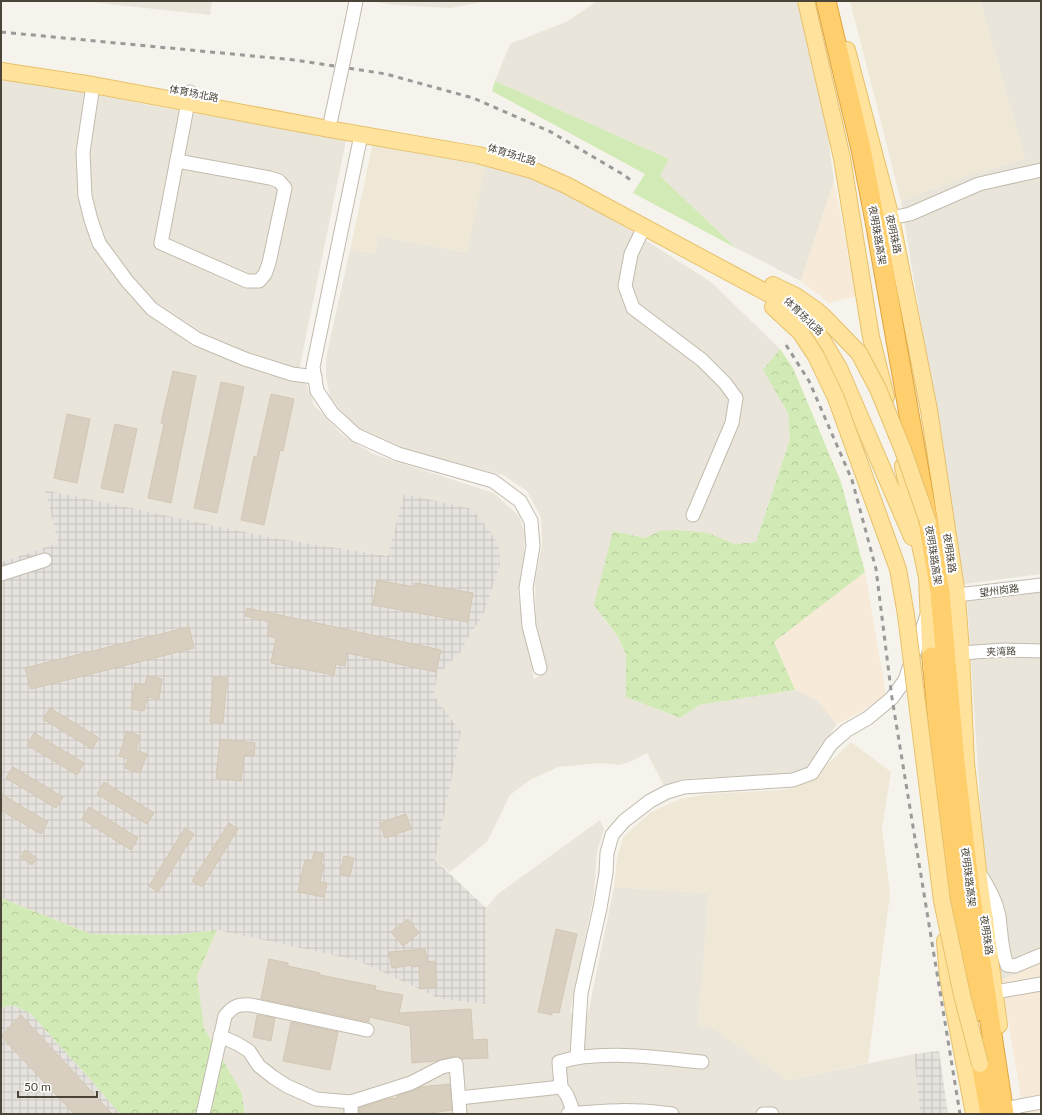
<svg xmlns="http://www.w3.org/2000/svg" width="1042" height="1115" viewBox="0 0 1042 1115" font-family="Lato,'Noto Sans SC',sans-serif">
<style>
.residential{fill:#eae5da}
.commercial{fill:#f7ead8}
.industrial{fill:url(#industrial-grid)}
.education{fill:#efe8d6}
.green{fill:#d2eab5}
.forest{fill:url(#forest-crowns)}
.building{fill:#d8cfc1;stroke:#d3c7b4}
.lines{fill:none;stroke-linecap:round;stroke-linejoin:round}
.minor-casing{stroke:#c2bbae;stroke-width:15}
.major-casing{stroke:#e6c16a;stroke-width:18}
.highway-casing{stroke:#e0a43c;stroke-width:21}
.minor{stroke:#fff;stroke-width:13}
.major{stroke:#ffe39c;stroke-width:16}
.highway{stroke:#ffcf6e;stroke-width:19}
.rail{stroke:#9a9a9a;stroke-width:3;stroke-dasharray:5 5;stroke-linecap:butt}
.minor-bridge-casing{stroke:#c2bbae;stroke-width:15;stroke-linecap:butt}
.major-bridge-casing{stroke:#e6c16a;stroke-width:18;stroke-linecap:butt}
.minor-bridge{stroke:#fff;stroke-width:13}
.major-bridge{stroke:#ffe39c;stroke-width:16}
.labels{text-anchor:middle;dominant-baseline:central;stroke-width:4;stroke-linejoin:round;paint-order:stroke}
.street-label{font-size:10px;fill:#4b4439;stroke:#fff}
</style>
<defs>
<pattern id="industrial-grid" width="8" height="8" patternUnits="userSpaceOnUse"><rect width="8" height="8" fill="#e6e2dd"/><path d="M0 4h8M4 0v8" fill="none" stroke="#c7c3be"/></pattern>
<pattern id="forest-crowns" width="20" height="18" patternUnits="userSpaceOnUse"><rect width="20" height="18" fill="#d2eab5"/><path d="M2 6a3 3 0 1 1 6 0M12 15a3 3 0 1 1 6 0" fill="none" stroke="#b6ca9c"/></pattern>
</defs>
<rect width="100%" height="100%" fill="#f6f3ec"/>
<!-- residential -->
<g class="residential">
<path d="M 82,1 L 212,1 L 210,15 Z"/>
<path d="M 369,1 L 487,1 L 451,8 L 395,5 Z"/>
<path d="M 597,1 L 797,1 L 827,130 L 834,181 L 801,281 L 736,248 L 660,176 L 669,159 L 495,81 L 510,44 L 568,21 Z"/>
<path d="M 980,1 L 1041,1 L 1041,574 L 964,584 L 901,201 L 969,175 L 1025,159 Z"/>
<path d="M 1,79 L 49,84 L 147,105 L 346,140 L 300,366 L 314,405 L 341,434 L 373,454 L 494,493 L 519,516 L 525,533 L 524,555 L 518,594 L 534,679 L 547,672 L 536,621 L 535,581 L 542,545 L 541,517 L 527,491 L 503,475 L 391,446 L 356,427 L 330,398 L 326,377 L 326,358 L 350,250 L 375,253 L 378,236 L 466,252 L 486,163 L 524,174 L 563,192 L 620,224 L 711,282 L 780,349 L 763,370 L 788,413 L 790,439 L 756,542 L 735,544 L 707,533 L 660,531 L 645,538 L 613,531 L 602,617 L 618,637 L 626,655 L 626,697 L 680,718 L 699,705 L 795,690 L 817,700 L 837,724 L 810,765 L 804,771 L 783,774 L 682,779 L 664,786 L 647,753 L 632,761 L 620,765 L 599,763 L 558,767 L 530,780 L 510,795 L 487,842 L 450,872 L 435,860 L 461,732 L 434,696 L 437,676 L 462,650 L 468,637 L 483,616 L 500,565 L 499,547 L 490,531 L 389,556 L 269,537 L 45,491 L 58,543 L 1,562 Z"/>
<path d="M 1041,592 L 1041,963 L 1001,980 L 983,848 L 967,600 Z"/>
<path d="M 600,820 L 604,829 L 597,851 L 594,894 L 570,1013 L 588,1014 L 614,887 L 709,893 L 698,1026 L 711,1027 L 788,1080 L 914,1054 L 920,1114 L 245,1114 L 241,1091 L 204,1028 L 197,976 L 217,930 L 359,961 L 440,999 L 486,1004 L 486,908 L 498,894 Z"/>
</g>
<!-- commercial -->
<g class="commercial">
<path d="M 834,181 L 856,296 L 829,303 L 801,281 Z"/>
<path d="M 865,572 L 886,695 L 856,715 L 837,724 L 817,700 L 795,690 L 774,642 Z"/>
<path d="M 1041,963 L 1041,1112 L 1024,1114 L 1001,980 Z"/>
</g>
<!-- industrial -->
<g class="industrial">
<path d="M 45,490 L 269,537 L 388,556 L 404,494 L 472,509 L 490,531 L 499,547 L 500,565 L 483,616 L 468,637 L 462,650 L 437,676 L 434,696 L 461,732 L 435,860 L 486,908 L 486,1004 L 440,999 L 359,961 L 217,930 L 172,935 L 91,934 L 1,898 L 1,562 L 58,543 Z"/>
<path d="M 13,1005 L 31,1014 L 91,1080 L 120,1114 L 1,1114 L 1,1008 Z"/>
<path d="M 939,1051 L 948,1114 L 920,1114 L 914,1054 Z"/>
</g>
<!-- education -->
<g class="education">
<path d="M 850,1 L 980,1 L 1025,159 L 969,175 L 901,201 Z"/>
<path d="M 373,143 L 486,163 L 467,252 L 378,236 L 375,253 L 350,250 Z"/>
<path d="M 851,742 L 891,772 L 882,828 L 890,894 L 868,1063 L 788,1080 L 711,1027 L 698,1026 L 709,893 L 614,887 L 617,858 L 623,837 L 651,812 L 680,799 L 708,794 L 782,790 L 808,783 Z"/>
</g>
<!-- green -->
<path class="green" d="M 495,81 L 669,159 L 660,176 L 736,248 L 633,193 L 645,174 L 492,91 Z"/>
<!-- forest -->
<g class="forest">
<path d="M 780,349 L 793,368 L 841,482 L 865,572 L 774,642 L 795,690 L 699,705 L 680,718 L 626,697 L 626,655 L 618,637 L 594,605 L 613,531 L 645,538 L 660,531 L 675,530 L 708,533 L 735,544 L 756,542 L 790,439 L 788,413 L 763,370 Z"/>
<path d="M 1,898 L 91,934 L 172,935 L 217,930 L 197,976 L 204,1028 L 241,1091 L 245,1114 L 120,1114 L 91,1080 L 31,1014 L 13,1005 L 1,1008 Z"/>
</g>
<!-- building -->
<g class="building">
<path d="M 173,371 L 196,376 L 171,503 L 148,498 L 164,424 L 161,423 Z"/>
<path d="M 221,382 L 244,387 L 217,513 L 194,508 Z"/>
<path d="M 271,394 L 294,399 L 283,451 L 280,450 L 264,525 L 241,520 L 254,456 L 257,457 Z"/>
<path d="M 67,414 L 90,419 L 77,483 L 54,478 Z"/>
<path d="M 115,424 L 137,429 L 123,493 L 101,488 Z"/>
<path d="M 377,580 L 414,587 L 415,583 L 473,593 L 468,622 L 373,605 Z"/>
<path d="M 247,608 L 441,650 L 436,672 L 347,653 L 345,666 L 336,664 L 334,675 L 271,663 L 276,638 L 267,636 L 270,622 L 245,616 Z"/>
<path d="M 189,627 L 194,648 L 31,689 L 25,668 Z"/>
<path d="M 147,676 L 162,679 L 159,699 L 147,697 L 144,711 L 131,709 L 135,683 L 145,685 Z"/>
<path d="M 214,677 L 227,678 L 223,723 L 210,722 Z"/>
<path d="M 50,708 L 99,738 L 92,749 L 43,719 Z"/>
<path d="M 127,731 L 140,736 L 136,750 L 147,754 L 140,773 L 125,768 L 128,759 L 119,756 Z"/>
<path d="M 34,733 L 84,763 L 77,775 L 27,745 Z"/>
<path d="M 220,739 L 255,743 L 254,756 L 244,755 L 241,781 L 216,778 Z"/>
<path d="M 13,767 L 63,797 L 56,808 L 6,778 Z"/>
<path d="M 104,782 L 154,813 L 147,824 L 97,794 Z"/>
<path d="M 1,794 L 48,822 L 41,834 L 1,810 Z"/>
<path d="M 89,807 L 138,838 L 131,850 L 82,819 Z"/>
<path d="M 406,814 L 411,829 L 385,838 L 380,823 Z"/>
<path d="M 229,823 L 238,829 L 202,887 L 192,881 Z"/>
<path d="M 185,828 L 194,834 L 158,892 L 149,886 Z"/>
<path d="M 25,850 L 37,858 L 32,865 L 21,857 Z"/>
<path d="M 314,852 L 323,854 L 321,864 L 324,864 L 320,882 L 327,883 L 324,897 L 298,892 L 305,860 L 312,861 Z"/>
<path d="M 344,856 L 354,858 L 350,876 L 340,874 Z"/>
<path d="M 408,919 L 419,933 L 403,946 L 391,932 Z"/>
<path d="M 556,929 L 577,934 L 559,1013 L 552,1012 L 552,1015 L 538,1012 Z"/>
<path d="M 425,949 L 427,962 L 435,961 L 437,987 L 420,989 L 419,966 L 412,967 L 412,965 L 392,968 L 389,952 Z"/>
<path d="M 269,959 L 288,963 L 288,966 L 320,973 L 320,975 L 376,986 L 375,990 L 403,995 L 399,1013 L 471,1009 L 473,1040 L 487,1039 L 488,1058 L 462,1059 L 455,1056 L 436,1061 L 412,1063 L 410,1026 L 369,1017 L 369,1022 L 261,999 Z"/>
<path d="M 21,1015 L 112,1114 L 74,1114 L 1,1036 Z"/>
<path d="M 257,1015 L 275,1018 L 271,1041 L 253,1037 Z"/>
<path d="M 291,1022 L 338,1032 L 330,1070 L 283,1061 Z"/>
<path d="M 450,1084 L 452,1110 L 423,1114 L 359,1114 L 359,1108 L 387,1099 L 397,1098 L 397,1096 L 420,1087 Z"/>
</g>
<g class="lines">
<!-- minor casing -->
<g class="minor-casing">
<g id="minor">
<path d="M 352,21 L 356,1"/>
<path d="M 93,85 L 83,152 L 85,196 L 91,220 L 99,243 L 127,281 L 152,309 L 197,339 L 245,359 L 292,374 L 315,377"/>
<path d="M 331,119 L 340,77"/>
<path d="M 361,135 L 313,367 L 317,391 L 332,413 L 356,435 L 398,454 L 493,481 L 520,501 L 531,521 L 533,546 L 526,588 L 529,626 L 540,668"/>
<path d="M 177,161 L 270,178 L 279,181 L 285,188 L 269,263 L 265,274 L 259,281 L 247,281 L 161,243 L 190,92"/>
<path d="M 891,218 L 910,214 L 979,184 L 1041,170"/>
<path d="M 644,227 L 631,254 L 625,286 L 633,308 L 702,360 L 725,383 L 736,398 L 732,423 L 693,515"/>
<path d="M 1,574 L 45,560"/>
<path d="M 957,595 L 1041,585"/>
<path d="M 961,653 L 1004,650 L 1041,651"/>
<path d="M 979,873 C 988,886 996,900 999,916 C 1001,932 1001,949 1007,965 L 1015,966 L 1041,955"/>
<path d="M 995,992 L 1041,984"/>
<path d="M 220,1036 L 238,1044 L 249,1051 L 259,1066 L 273,1077 L 287,1086 L 316,1099 L 351,1102 L 411,1083 L 442,1067 L 456,1064 L 460,1114"/>
<path d="M 577,1056 L 581,993 L 600,908 L 606,873 L 607,853 L 612,835 L 624,821 L 650,801 L 667,792 L 684,787 L 793,780 L 812,773 L 831,744 L 847,730 L 868,718 L 892,698 L 905,680 L 927,615"/>
<path d="M 459,1098 L 561,1087"/>
<path d="M 351,1102 L 351,1114"/>
<path d="M 574,1113 L 567,1095 L 561,1087 L 559,1062 C 601,1049 658,1058 702,1062"/>
<path d="M 203,1114 L 225,1016 C 233,1006 238,1004 251,1005 L 367,1030"/>
<path d="M 568,1114 C 606,1110 635,1109 672,1114"/>
<path d="M 763,1114 L 772,1114"/>
<path d="M 1014,1114 L 1009,1108 L 1041,1102"/>
</g>
</g>
<!-- major casing -->
<g class="major-casing">
<g id="major">
<path d="M 806,1 L 842,158 L 871,337 L 886,397"/>
<path d="M 847,50 L 891,218 L 929,410 L 957,595 L 961,653 L 966,763 L 978,871 L 999,1025"/>
<path d="M 1,71 L 93,85 L 329,129 L 478,155 L 532,170 L 566,185 L 782,301 L 820,336 L 839,368 L 912,537"/>
<path d="M 773,285 L 796,296 L 816,310"/>
<path d="M 773,307 L 801,333"/>
<path d="M 903,466 L 927,577 L 931,668"/>
<path d="M 945,941 L 948,977 L 974,1114"/>
</g>
</g>
<!-- highway casing -->
<g class="highway-casing">
<g id="highway">
<path d="M 826,1 L 861,149 L 875,221 L 928,522 L 940,592 L 955,763 L 970,890 L 1004,1114"/>
<path d="M 932,657 L 950,858 L 973,1013"/>
<path d="M 978,1046 L 990,1114"/>
</g>
</g>
<!-- minor -->
<use href="#minor" class="minor"/>
<!-- major -->
<use href="#major" class="major"/>
<!-- highway -->
<use href="#highway" class="highway"/>
<!-- rail -->
<g class="rail">
<path d="M 1,32 L 295,60 L 386,74 L 473,98 L 551,132 L 624,175 L 633,182"/>
<path d="M 786,345 L 809,381 L 852,480 L 876,569 L 892,698 L 960,1114"/>
</g>
<!-- minor-bridge casing -->
<g class="minor-bridge-casing">
<path id="minor-bridge" d="M 340,77 L 352,21"/>
</g>
<!-- major-bridge casing -->
<g class="major-bridge-casing">
<g id="major-bridge">
<path d="M 816,310 L 824,317 L 859,353 L 878,389 L 903,450 L 928,522"/>
<path d="M 801,333 L 816,356 L 836,398 L 898,569 L 906,615 L 942,901 L 962,995 L 980,1064"/>
</g>
</g>
<!-- minor-bridge -->
<use href="#minor-bridge" class="minor-bridge"/>
<!-- major-bridge -->
<use href="#major-bridge" class="major-bridge"/>
</g>
<g class="labels">
<!-- street labels -->
<g class="street-label">
<text transform="translate(194 93) rotate(11)">体育场北路</text>
<text transform="translate(512 154) rotate(17)">体育场北路</text>
<text transform="translate(894 234) rotate(78)">夜明珠路</text>
<text transform="translate(878 235) rotate(80)">夜明珠路高架</text>
<text transform="translate(804 316) rotate(44)">体育场北路</text>
<text transform="translate(950 553) rotate(82)">夜明珠路</text>
<text transform="translate(934 555) rotate(81)">夜明珠路高架</text>
<text transform="translate(999 590) rotate(-7)">望州岗路</text>
<text transform="translate(1001 651) rotate(-2)">夹湾路</text>
<text transform="translate(969 877) rotate(83)">夜明珠路高架</text>
<text transform="translate(987 935) rotate(82)">夜明珠路</text>
</g>
</g>
<!-- border -->
<rect width="1042" height="1115" fill="none" stroke="#4b4439" stroke-width="4"/>
<!-- scale -->
<path d="M18 1091v6h79v-6" fill="none" stroke="#4b4439" stroke-width="2"/>
<text x="24" y="1091" font-size="12" fill="#4b4439" stroke="#ffffff" stroke-width="3" paint-order="stroke">50 m</text>
</svg>
